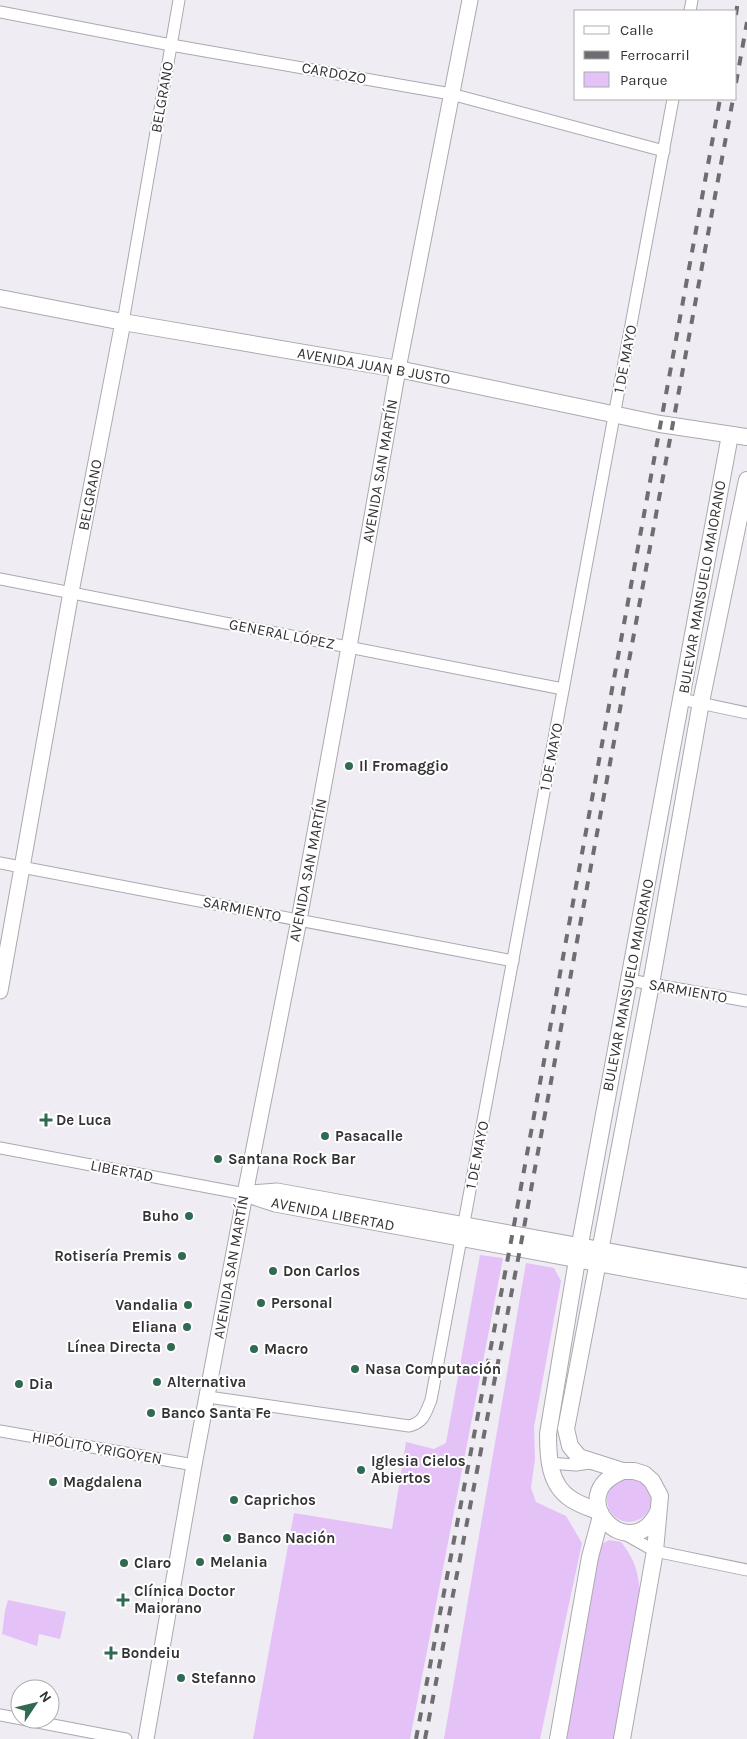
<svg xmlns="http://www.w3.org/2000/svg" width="747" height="1739" viewBox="0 0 747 1739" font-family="Karla,sans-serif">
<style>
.green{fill:#e4c1f6}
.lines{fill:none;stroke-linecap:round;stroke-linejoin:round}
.minor-casing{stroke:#ada8af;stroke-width:13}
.tertiary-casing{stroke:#ada8af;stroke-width:17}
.secondary-casing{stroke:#ada8af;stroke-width:18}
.minor{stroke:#fff;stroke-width:11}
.tertiary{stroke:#fff;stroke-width:15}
.secondary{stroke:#fff;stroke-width:16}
.rail{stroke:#6f6d71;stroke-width:4;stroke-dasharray:9 9;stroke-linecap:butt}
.poi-dot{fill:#316a52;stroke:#fff;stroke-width:2}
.labels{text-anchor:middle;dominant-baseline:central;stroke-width:4;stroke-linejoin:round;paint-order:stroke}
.street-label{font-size:15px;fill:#333234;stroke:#fff}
.poi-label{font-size:15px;font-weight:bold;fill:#333234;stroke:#fff;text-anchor:start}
</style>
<rect width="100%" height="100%" fill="#f0ecf3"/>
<!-- green -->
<g class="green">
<path d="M 480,1255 L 503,1258 L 410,1739 L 253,1739 L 294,1513 L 392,1529 L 406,1442 L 434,1449 L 446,1443 Z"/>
<path d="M 526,1263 L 554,1268 L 561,1281 L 534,1427 L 535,1459 L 531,1488 L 536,1502 L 566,1516 L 582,1543 L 540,1739 L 444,1739 Z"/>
<circle cx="629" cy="1500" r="22"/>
<path d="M 609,1540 L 621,1542 C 635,1560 638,1571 640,1594 L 615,1739 L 563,1739 L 600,1545 Z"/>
<path d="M 8,1600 L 66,1612 L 60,1639 L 39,1634 L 37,1646 L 2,1634 L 5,1611 Z"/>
</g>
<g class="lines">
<!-- minor casing -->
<g class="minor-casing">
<g id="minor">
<path d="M 690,11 L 692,0"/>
<path d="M 0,12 L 171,45 L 451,94 L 664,151"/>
<path d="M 123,322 L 179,0"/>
<path d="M 0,579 L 563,689"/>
<path d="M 681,699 L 747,713"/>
<path d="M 0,863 L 513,961"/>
<path d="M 629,980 L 747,1001"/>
<path d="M 0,1148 L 245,1194"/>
<path d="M 208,1397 L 409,1426 C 424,1422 425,1414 431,1400 L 673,99"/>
<path d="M 0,1431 L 194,1465"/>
<path d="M 548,1463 L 576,1465 L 590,1463"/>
<path d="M 623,1533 L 655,1551 L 747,1570"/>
<path d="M 0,1715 L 126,1739"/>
</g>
</g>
<!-- tertiary casing -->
<g class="tertiary-casing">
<g id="tertiary">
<path d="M 0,991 L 71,592 L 123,322"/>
<path d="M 251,1193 L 277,1191 L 747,1276"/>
<path d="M 245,1194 L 275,1204 L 747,1291"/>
<path d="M 146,1739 L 194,1465 L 245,1194 L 299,920 L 349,647 L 398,369 L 470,0"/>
</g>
</g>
<!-- secondary casing -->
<g class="secondary-casing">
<g id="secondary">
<path d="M 0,298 L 123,322 L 398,369 L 660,424 L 747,437"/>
<path d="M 623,1471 C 560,1495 630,1569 658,1512"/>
<path d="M 600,1512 C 590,1508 580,1505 571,1499 C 549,1485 548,1457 548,1434 L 577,1260 L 730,435"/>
<path d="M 558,1739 L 590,1557 L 601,1516"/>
<path d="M 622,1739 L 655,1551 L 660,1496 L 652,1481 L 644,1474 L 634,1471 L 623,1471 L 579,1457 L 570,1446 L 566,1429 L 651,984 L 701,702 L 747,480"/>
</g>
</g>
<!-- minor -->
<use href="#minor" class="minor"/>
<!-- tertiary -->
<use href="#tertiary" class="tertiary"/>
<!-- secondary -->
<use href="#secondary" class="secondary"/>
<!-- rail -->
<g class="rail">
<path d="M 736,15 L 738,0"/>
<path d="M 736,83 L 747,22"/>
<path d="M 416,1739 L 510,1247 L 720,99"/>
<path d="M 425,1739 L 520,1249 L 733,99"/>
</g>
</g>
<!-- markers -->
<g class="poi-dot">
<circle cx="349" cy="766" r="5"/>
<path d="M43.5 1112.5h5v5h5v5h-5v5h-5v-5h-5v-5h5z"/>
<circle cx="325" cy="1136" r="5"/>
<circle cx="218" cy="1159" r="5"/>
<circle cx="189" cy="1216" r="5"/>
<circle cx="182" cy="1256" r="5"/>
<circle cx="273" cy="1271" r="5"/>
<circle cx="261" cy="1303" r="5"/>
<circle cx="188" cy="1305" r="5"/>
<circle cx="187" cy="1327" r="5"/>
<circle cx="171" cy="1347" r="5"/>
<circle cx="254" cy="1349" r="5"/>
<circle cx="355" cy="1369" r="5"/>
<circle cx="157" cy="1382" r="5"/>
<circle cx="19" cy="1384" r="5"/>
<circle cx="151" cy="1413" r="5"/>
<circle cx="361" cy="1470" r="5"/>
<circle cx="53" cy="1482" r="5"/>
<circle cx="234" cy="1500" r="5"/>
<circle cx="227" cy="1538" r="5"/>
<circle cx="200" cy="1562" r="5"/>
<circle cx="124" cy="1563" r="5"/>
<path d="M120.5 1592.5h5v5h5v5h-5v5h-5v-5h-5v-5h5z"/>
<path d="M108.5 1645.5h5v5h5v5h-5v5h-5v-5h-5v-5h5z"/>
<circle cx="181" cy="1678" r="5"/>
</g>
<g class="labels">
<!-- street labels -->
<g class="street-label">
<text transform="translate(334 73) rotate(10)">CARDOZO</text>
<text transform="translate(162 97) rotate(-80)">BELGRANO</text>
<text transform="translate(625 359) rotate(-79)">1 DE MAYO</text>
<text transform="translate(374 366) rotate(10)">AVENIDA JUAN B JUSTO</text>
<text transform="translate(380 471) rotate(-80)">AVENIDA SAN MARTÍN</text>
<text transform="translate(90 495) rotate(-79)">BELGRANO</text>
<text transform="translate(702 587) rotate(-80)">BULEVAR MANSUELO MAIORANO</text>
<text transform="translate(282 634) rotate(11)">GENERAL LÓPEZ</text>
<text transform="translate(551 757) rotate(-79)">1 DE MAYO</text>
<text transform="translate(308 870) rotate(-79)">AVENIDA SAN MARTÍN</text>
<text transform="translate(242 909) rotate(11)">SARMIENTO</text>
<text transform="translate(628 985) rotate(-79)">BULEVAR MANSUELO MAIORANO</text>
<text transform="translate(688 991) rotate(10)">SARMIENTO</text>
<text transform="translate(477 1155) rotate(-79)">1 DE MAYO</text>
<text transform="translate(122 1171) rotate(11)">LIBERTAD</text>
<text transform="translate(333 1214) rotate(11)">AVENIDA LIBERTAD</text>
<text transform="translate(231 1267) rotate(-80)">AVENIDA SAN MARTÍN</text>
<text transform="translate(97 1448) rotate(10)">HIPÓLITO YRIGOYEN</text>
</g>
<!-- poi labels -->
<g class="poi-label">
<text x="359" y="766">Il Fromaggio</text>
<text x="56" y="1120">De Luca</text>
<text x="335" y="1136">Pasacalle</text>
<text x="228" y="1159">Santana Rock Bar</text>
<text x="179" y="1216" text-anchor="end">Buho</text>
<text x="172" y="1256" text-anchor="end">Rotisería Premis</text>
<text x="283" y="1271">Don Carlos</text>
<text x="271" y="1303">Personal</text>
<text x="178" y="1305" text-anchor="end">Vandalia</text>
<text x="177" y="1327" text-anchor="end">Eliana</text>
<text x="161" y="1347" text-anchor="end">Línea Directa</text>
<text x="264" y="1349">Macro</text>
<text x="365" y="1369">Nasa Computación</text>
<text x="167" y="1382">Alternativa</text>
<text x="29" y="1384">Dia</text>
<text x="161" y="1413">Banco Santa Fe</text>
<text x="371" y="1461">Iglesia Cielos<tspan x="371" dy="17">Abiertos</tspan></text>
<text x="63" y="1482">Magdalena</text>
<text x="244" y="1500">Caprichos</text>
<text x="237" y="1538">Banco Nación</text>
<text x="210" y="1562">Melania</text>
<text x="134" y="1563">Claro</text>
<text x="134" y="1591">Clínica Doctor<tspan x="134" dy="17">Maiorano</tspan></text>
<text x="121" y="1653">Bondeiu</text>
<text x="191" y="1678">Stefanno</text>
</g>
</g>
<!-- legend -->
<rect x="574" y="10" width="162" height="90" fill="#ffffff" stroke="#adadae"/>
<rect x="584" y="26" width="25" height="8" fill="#ffffff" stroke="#adadae"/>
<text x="620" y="35" font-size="15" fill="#333234">Calle</text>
<rect x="584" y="51" width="25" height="8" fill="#6f6d71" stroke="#adadae"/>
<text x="620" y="60" font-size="15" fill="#333234">Ferrocarril</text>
<rect x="584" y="72" width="25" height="15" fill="#e4c1f6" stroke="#adadae"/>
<text x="620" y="85" font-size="15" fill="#333234">Parque</text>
<!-- north arrow -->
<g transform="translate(35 1704) rotate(55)"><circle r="24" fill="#ffffff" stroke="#adadae"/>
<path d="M0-4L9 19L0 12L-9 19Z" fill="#316a52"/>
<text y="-8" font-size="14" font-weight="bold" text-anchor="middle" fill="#333234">N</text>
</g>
</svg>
